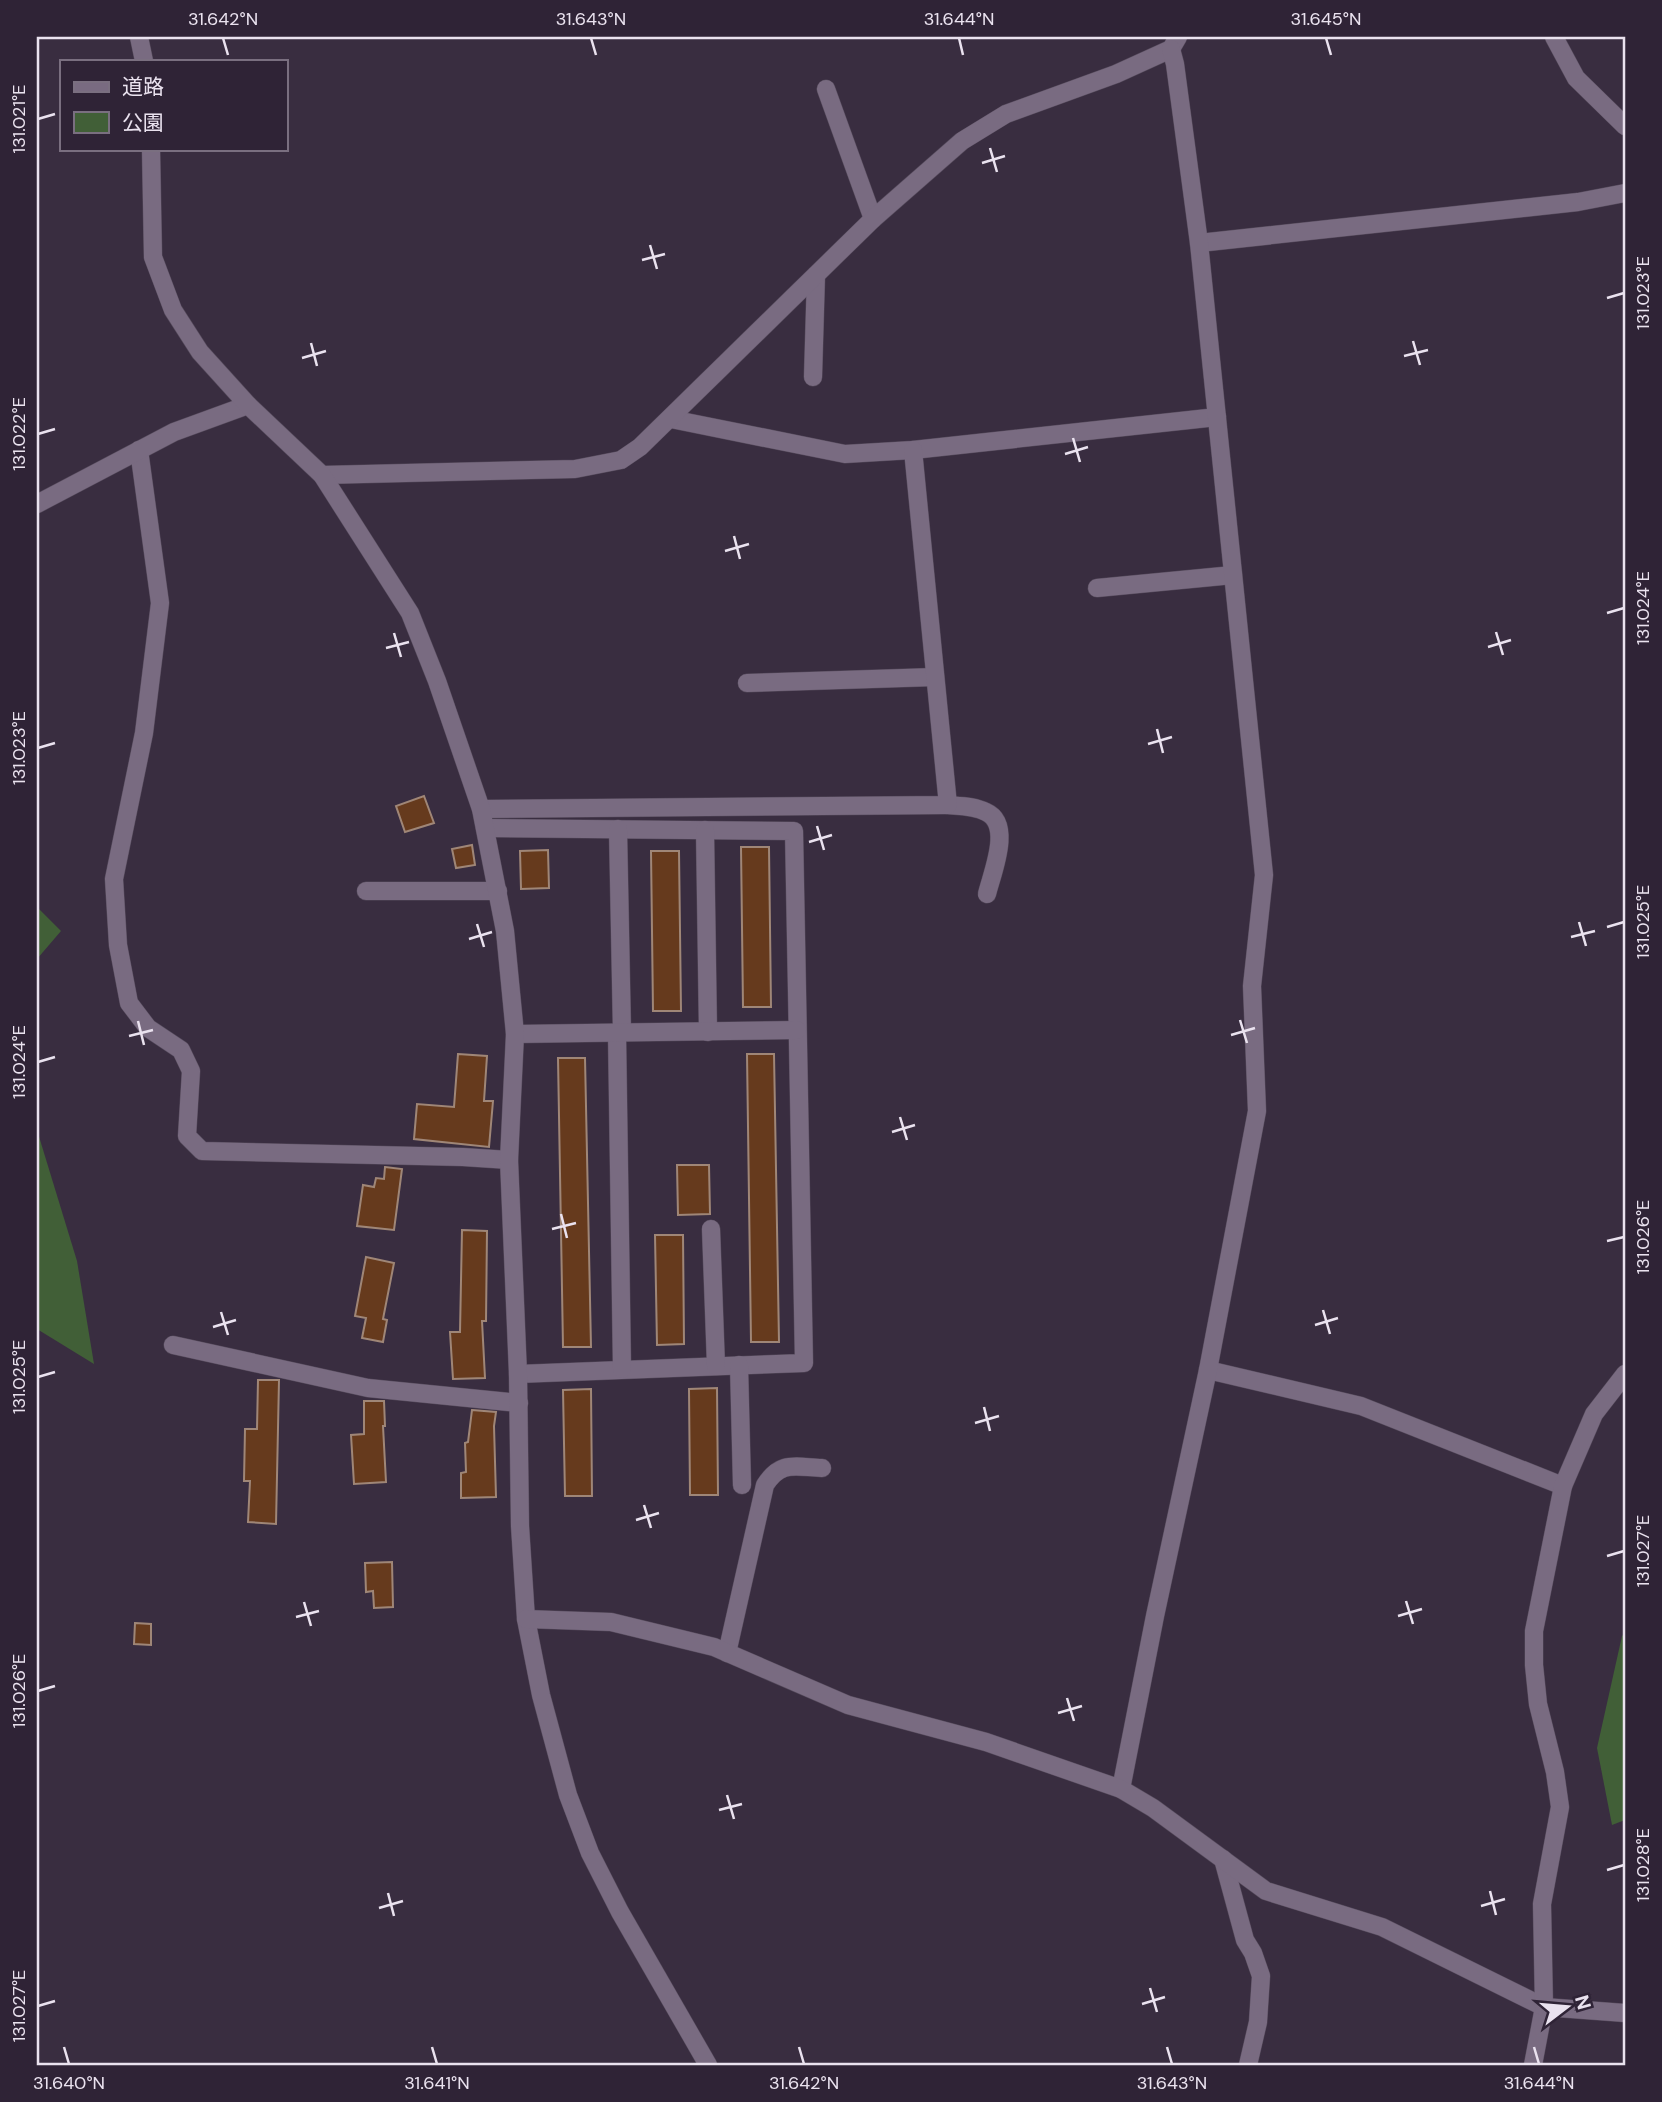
<svg xmlns="http://www.w3.org/2000/svg" width="1662" height="2102" viewBox="0 0 1662 2102" font-family="'DM Sans','Noto Sans JP',sans-serif">
<style>
.green{fill:#415f37}
.building{fill:#663a1d;stroke:#9f8677;stroke-width:2}
.lines{fill:none;stroke-linecap:round;stroke-linejoin:round}
.street-casing{stroke:#554a5b;stroke-width:19}
.secondary-casing{stroke:#554a5b;stroke-width:19}
.street{stroke:#796b81;stroke-width:18}
.secondary{stroke:#796b81;stroke-width:18}
.ticks{fill:none;stroke:#eae2ef;stroke-width:2.5}
.neatline{fill:none;stroke:#eae2ef;stroke-width:2.5}
.ticks-label{font-size:18px;text-anchor:middle;fill:#eae2ef}
</style>
<rect width="100%" height="100%" fill="#392d40"/>
<!-- green -->
<g class="green">
<path d="M 37,907 L 61,931 L 37,959 Z"/>
<path d="M 37,1130 L 77,1261 L 94,1364 L 37,1329 Z"/>
<path d="M 1625,1633 L 1625,1820 L 1612,1825 L 1597,1748 L 1622,1636 Z"/>
</g>
<!-- building -->
<g class="building">
<path d="M 424,796 L 434,823 L 405,832 L 396,806 Z"/>
<path d="M 472,845 L 475,865 L 456,868 L 452,849 Z"/>
<path d="M 741,847 L 769,847 L 771,1007 L 743,1007 Z"/>
<path d="M 548,850 L 549,888 L 521,889 L 520,851 Z"/>
<path d="M 651,851 L 679,851 L 681,1011 L 653,1011 Z"/>
<path d="M 458,1054 L 487,1056 L 484,1101 L 493,1101 L 489,1147 L 414,1139 L 417,1104 L 454,1107 Z"/>
<path d="M 747,1054 L 774,1054 L 779,1342 L 751,1342 Z"/>
<path d="M 558,1058 L 585,1058 L 591,1347 L 563,1347 Z"/>
<path d="M 677,1165 L 709,1165 L 710,1214 L 678,1215 Z"/>
<path d="M 385,1167 L 402,1169 L 394,1230 L 357,1226 L 363,1185 L 374,1187 L 376,1178 L 384,1179 Z"/>
<path d="M 462,1230 L 487,1231 L 486,1321 L 482,1321 L 485,1378 L 453,1379 L 450,1332 L 460,1332 Z"/>
<path d="M 655,1235 L 683,1235 L 684,1344 L 657,1345 Z"/>
<path d="M 366,1257 L 394,1263 L 383,1319 L 387,1320 L 383,1342 L 362,1338 L 366,1318 L 355,1316 Z"/>
<path d="M 258,1380 L 279,1380 L 276,1524 L 248,1522 L 250,1481 L 244,1481 L 245,1429 L 257,1429 Z"/>
<path d="M 717,1388 L 718,1495 L 690,1495 L 689,1389 Z"/>
<path d="M 591,1389 L 592,1496 L 565,1496 L 563,1390 Z"/>
<path d="M 364,1401 L 384,1401 L 385,1426 L 383,1426 L 386,1482 L 354,1484 L 351,1435 L 364,1434 Z"/>
<path d="M 472,1410 L 496,1412 L 494,1426 L 496,1497 L 461,1498 L 461,1473 L 466,1472 L 465,1443 L 468,1442 Z"/>
<path d="M 392,1562 L 393,1607 L 374,1608 L 373,1591 L 366,1592 L 365,1563 Z"/>
<path d="M 135,1623 L 151,1624 L 151,1645 L 134,1644 Z"/>
</g>
<g class="lines">
<!-- street casing -->
<g class="street-casing">
<g id="street">
<path d="M 1554,37 L 1576,78 L 1625,126"/>
<path d="M 826,89 L 873,219"/>
<path d="M 1199,243 L 1578,202 L 1625,193"/>
<path d="M 813,377 L 816,275"/>
<path d="M 671,419 L 845,454 L 913,450 L 1217,417"/>
<path d="M 139,450 L 160,603 L 144,733 L 114,879 L 118,945 L 129,1003 L 148,1028 L 181,1050 L 191,1071 L 187,1136 L 202,1151 L 463,1157 L 509,1160"/>
<path d="M 322,475 L 575,469 L 621,460 L 640,447 L 873,219 L 962,141 L 1006,114 L 1116,74 L 1171,49 L 1178,37"/>
<path d="M 37,504 L 174,432 L 248,405"/>
<path d="M 1097,588 L 1233,575"/>
<path d="M 747,683 L 935,677"/>
<path d="M 948,805 C 961,806 975,806 986,812 C 1013,824 992,873 987,894"/>
<path d="M 481,809 L 948,805 L 913,450"/>
<path d="M 485,828 L 794,831 L 804,1363 L 518,1374"/>
<path d="M 618,829 L 622,1033"/>
<path d="M 705,830 L 708,1032"/>
<path d="M 366,891 L 498,891"/>
<path d="M 617,1033 L 622,1369"/>
<path d="M 515,1034 L 797,1030"/>
<path d="M 711,1229 L 716,1366"/>
<path d="M 173,1345 L 368,1388 L 519,1403"/>
<path d="M 739,1365 L 742,1485"/>
<path d="M 1208,1370 L 1361,1406 L 1563,1486"/>
<path d="M 727,1653 L 765,1485 C 781,1460 795,1467 822,1468"/>
<path d="M 1121,1789 L 1155,1616 L 1208,1370 L 1257,1111 L 1252,986 L 1264,875 L 1199,243 L 1175,64 L 1171,49"/>
<path d="M 1223,1859 L 1245,1940 L 1253,1953 L 1261,1976 L 1258,2022 L 1248,2065"/>
<path d="M 1533,2065 L 1544,2007"/>
</g>
</g>
<!-- secondary casing -->
<g class="secondary-casing">
<g id="secondary">
<path d="M 139,37 L 144,61"/>
<path d="M 151,149 L 153,257 L 173,310 L 200,352 L 248,405 L 322,475 L 410,613 L 437,681 L 481,809 L 505,931 L 515,1034 L 509,1160 L 518,1374 L 520,1526 L 526,1619 L 541,1695 L 568,1795 L 590,1853 L 620,1912 L 708,2065"/>
<path d="M 526,1619 L 611,1622 L 714,1647 L 848,1705 L 986,1742 L 1121,1789 L 1153,1808 L 1266,1891 L 1382,1927 L 1544,2007 L 1625,2013"/>
<path d="M 1544,2007 L 1542,1904 L 1560,1807 L 1555,1772 L 1538,1704 L 1534,1665 L 1534,1631 L 1563,1486 L 1594,1414 L 1625,1374"/>
</g>
</g>
<!-- street -->
<use href="#street" class="street"/>
<!-- secondary -->
<use href="#secondary" class="secondary"/>
</g>
<!-- ticks -->
<path class="ticks" d="M 223,38 L 228,55M 591,38 L 596,55M 959,38 L 963,55M 1326,38 L 1331,55M 38,119 L 55,114M 990,148 L 997,172M 982,163 L 1005,156M 650,245 L 657,269M 642,260 L 665,254M 1607,298 L 1624,293M 1413,341 L 1420,365M 311,343 L 317,366M 1404,356 L 1428,350M 302,358 L 326,351M 38,434 L 55,429M 1073,438 L 1080,462M 1065,454 L 1088,447M 734,536 L 740,559M 725,551 L 749,544M 1607,613 L 1624,608M 1496,632 L 1503,655M 394,633 L 401,657M 1488,647 L 1511,640M 386,648 L 409,642M 1157,729 L 1163,753M 1148,744 L 1172,737M 38,748 L 55,743M 817,826 L 824,850M 809,842 L 832,835M 1579,922 L 1586,946M 477,924 L 484,947M 1607,927 L 1624,922M 1571,937 L 1595,931M 469,939 L 492,932M 1240,1020 L 1247,1043M 138,1021 L 144,1045M 1231,1035 L 1255,1028M 129,1036 L 153,1030M 38,1062 L 55,1057M 900,1117 L 907,1140M 892,1132 L 915,1125M 561,1214 L 567,1238M 552,1229 L 576,1223M 1607,1241 L 1624,1237M 1323,1310 L 1330,1334M 221,1312 L 228,1335M 1315,1325 L 1338,1318M 213,1327 L 236,1320M 38,1377 L 55,1372M 984,1407 L 990,1431M 975,1423 L 999,1416M 644,1505 L 651,1528M 636,1520 L 659,1513M 1607,1556 L 1624,1551M 1406,1601 L 1413,1624M 304,1602 L 311,1626M 1398,1616 L 1422,1609M 296,1617 L 319,1611M 38,1691 L 55,1686M 1067,1698 L 1074,1721M 1058,1713 L 1082,1706M 727,1795 L 734,1819M 719,1810 L 742,1804M 1607,1870 L 1624,1865M 1490,1891 L 1496,1915M 388,1893 L 394,1916M 1481,1906 L 1505,1899M 379,1908 L 403,1901M 1150,1988 L 1157,2012M 1142,2004 L 1165,1997M 38,2006 L 55,2001M 64,2047 L 69,2064M 432,2047 L 437,2064M 799,2047 L 804,2064M 1167,2047 L 1172,2064M 1534,2047 L 1539,2064"/>
<!-- border -->
<rect width="1662" height="2102" fill="none" stroke="#2f2336" stroke-width="77"/>
<!-- legend -->
<rect x="60" y="60" width="228" height="91" fill="#2f2336" stroke="#7a6f80" stroke-width="2"/>
<rect x="74" y="82" width="35" height="10" fill="#796b81" stroke="#7a6f80" stroke-width="2"/>
<text x="122" y="94" font-size="21" fill="#eae2ef">道路</text>
<rect x="74" y="112" width="35" height="21" fill="#415f37" stroke="#7a6f80" stroke-width="2"/>
<text x="122" y="130" font-size="21" fill="#eae2ef">公園</text>
<!-- north arrow -->
<g transform="translate(1567 2007) rotate(74)" stroke="#2f2336" stroke-width="5" paint-order="stroke">
<path d="M0-5L12 26L0 18L-12 26Z" fill="#eae2ef"/>
<text y="-10" font-size="19" font-weight="bold" text-anchor="middle" fill="#eae2ef">N</text>
</g>
<rect x="38" y="38" width="1586" height="2026" class="neatline"/>
<g class="ticks-label">
<text x="223" y="25">31.642°N</text>
<text x="591" y="25">31.643°N</text>
<text x="959" y="25">31.644°N</text>
<text x="1326" y="25">31.645°N</text>
<text transform="translate(19 119) rotate(-90)" y="6">131.021°E</text>
<text transform="translate(1643 293) rotate(-90)" y="6">131.023°E</text>
<text transform="translate(19 434) rotate(-90)" y="6">131.022°E</text>
<text transform="translate(1643 608) rotate(-90)" y="6">131.024°E</text>
<text transform="translate(19 748) rotate(-90)" y="6">131.023°E</text>
<text transform="translate(1643 922) rotate(-90)" y="6">131.025°E</text>
<text transform="translate(19 1062) rotate(-90)" y="6">131.024°E</text>
<text transform="translate(1643 1237) rotate(-90)" y="6">131.026°E</text>
<text transform="translate(19 1377) rotate(-90)" y="6">131.025°E</text>
<text transform="translate(1643 1551) rotate(-90)" y="6">131.027°E</text>
<text transform="translate(19 1691) rotate(-90)" y="6">131.026°E</text>
<text transform="translate(1643 1865) rotate(-90)" y="6">131.028°E</text>
<text transform="translate(19 2006) rotate(-90)" y="6">131.027°E</text>
<text x="69" y="2089">31.640°N</text>
<text x="437" y="2089">31.641°N</text>
<text x="804" y="2089">31.642°N</text>
<text x="1172" y="2089">31.643°N</text>
<text x="1539" y="2089">31.644°N</text>
</g>
</svg>
